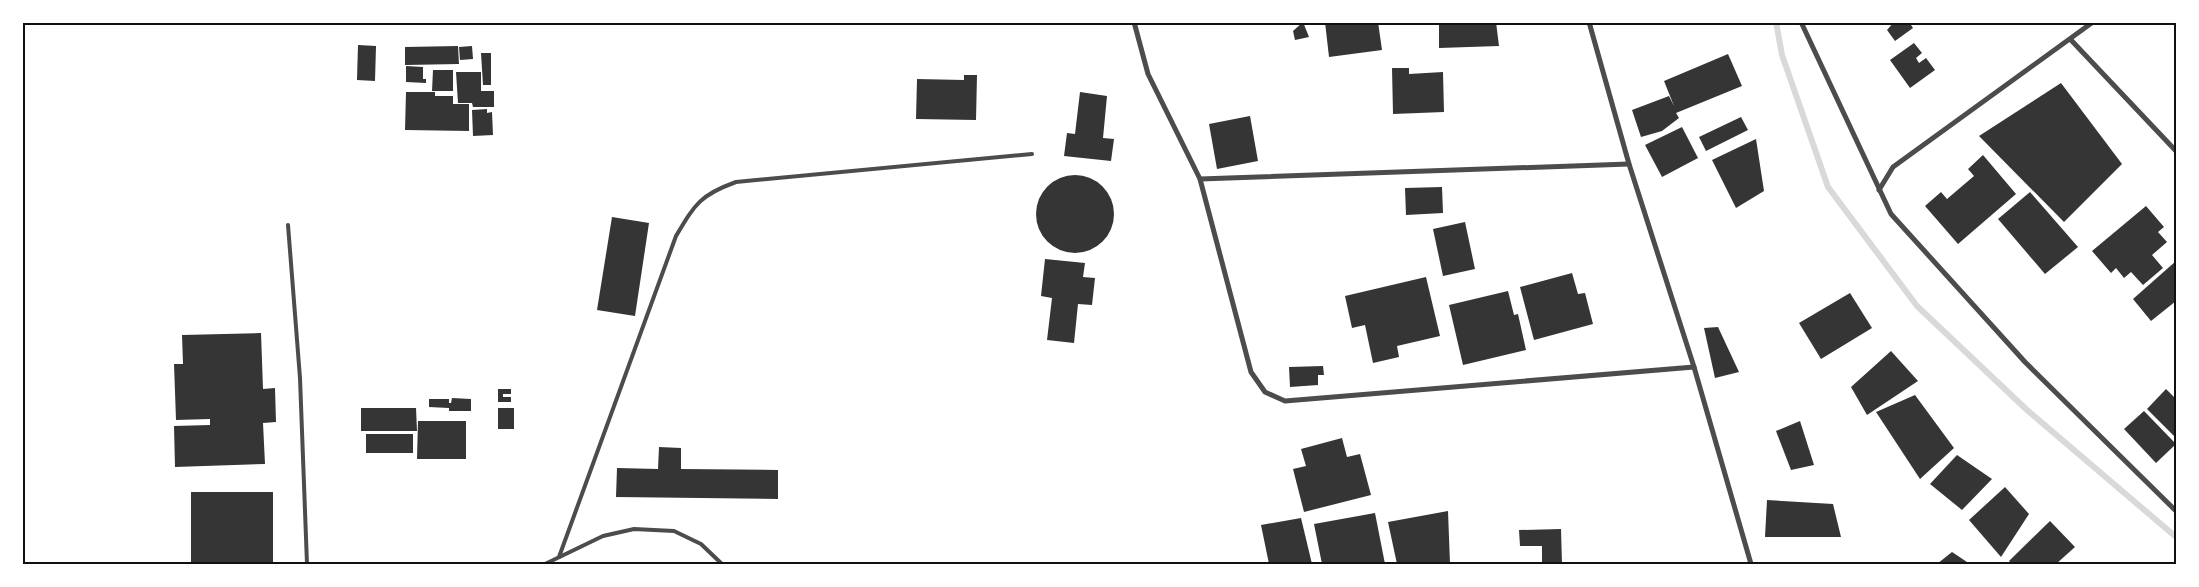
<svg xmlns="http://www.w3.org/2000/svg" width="2199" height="587" viewBox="0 0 2199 587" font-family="'PT Sans Narrow',sans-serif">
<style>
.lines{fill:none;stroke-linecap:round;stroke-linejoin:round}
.stream{stroke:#d9d9d9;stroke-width:6}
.building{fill:#353535}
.service{stroke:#4c4c4c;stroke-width:4}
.minor{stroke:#4c4c4c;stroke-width:5}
.neatline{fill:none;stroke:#111;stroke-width:2}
</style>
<rect width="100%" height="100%" fill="#fff"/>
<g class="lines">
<!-- stream -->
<path class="stream" d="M 1776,22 L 1782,55 L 1828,187 L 1917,306 L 2027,410 L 2176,537"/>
</g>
<!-- building -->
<g class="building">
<path d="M 1303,22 L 1309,37 L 1295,40 L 1293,31 Z"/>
<path d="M 1325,22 L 1378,22 L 1382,50 L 1329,57 Z"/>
<path d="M 1439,22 L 1496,22 L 1499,46 L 1439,48 Z"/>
<path d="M 1894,22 L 1909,22 L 1913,28 L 1895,41 L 1887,30 Z"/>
<path d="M 1914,43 L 1922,53 L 1916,58 L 1919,63 L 1926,58 L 1935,70 L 1910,88 L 1890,60 Z"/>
<path d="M 358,45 L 376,46 L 375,81 L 357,80 Z"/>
<path d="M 458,46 L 459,64 L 405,65 L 405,47 Z"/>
<path d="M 472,46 L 473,59 L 460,60 L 459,47 Z"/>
<path d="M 481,53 L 491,53 L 491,85 L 483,85 Z"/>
<path d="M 1728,54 L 1742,86 L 1676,113 L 1679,118 L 1662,131 L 1641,137 L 1632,110 L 1669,96 L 1674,106 L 1664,81 Z"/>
<path d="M 406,66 L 423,67 L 423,79 L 426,79 L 426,83 L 406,82 Z"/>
<path d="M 1392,68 L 1409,68 L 1409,74 L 1443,72 L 1444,112 L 1393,114 Z"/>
<path d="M 433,70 L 453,70 L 453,91 L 432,91 Z"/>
<path d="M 456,72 L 481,72 L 481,91 L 494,91 L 494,107 L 473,107 L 472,103 L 458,103 Z"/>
<path d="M 964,75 L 977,75 L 976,120 L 916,119 L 917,79 L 964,80 Z"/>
<path d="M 2061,83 L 2122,164 L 2064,222 L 1979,136 Z"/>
<path d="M 406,92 L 435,92 L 435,96 L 453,96 L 453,104 L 469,104 L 469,131 L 405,130 Z"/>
<path d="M 1080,92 L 1107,96 L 1103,138 L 1114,139 L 1111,161 L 1064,156 L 1067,133 L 1075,134 Z"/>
<path d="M 487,109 L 487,113 L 492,112 L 493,135 L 473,136 L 472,110 Z"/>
<path d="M 1250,116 L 1258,161 L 1217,169 L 1209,124 Z"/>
<path d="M 1741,117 L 1748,130 L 1706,151 L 1699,137 Z"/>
<path d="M 1682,127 L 1698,158 L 1662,177 L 1645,145 Z"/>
<path d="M 1756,139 L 1764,191 L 1736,208 L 1712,160 Z"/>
<path d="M 1983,155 L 2016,194 L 1958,244 L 1925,206 L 1941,192 L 1947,199 L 1974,176 L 1968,169 Z"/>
<circle cx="1075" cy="214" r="39"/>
<path d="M 1442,187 L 1443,213 L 1406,215 L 1405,188 Z"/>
<path d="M 2030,192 L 2078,247 L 2045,274 L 1998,219 Z"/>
<path d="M 2146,206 L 2164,227 L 2158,232 L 2167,242 L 2152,255 L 2163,268 L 2143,285 L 2131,272 L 2124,278 L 2116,268 L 2111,273 L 2092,251 Z"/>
<path d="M 612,217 L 649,223 L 635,316 L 597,310 Z"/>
<path d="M 1465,222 L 1475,269 L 1443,276 L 1433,229 Z"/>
<path d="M 1045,259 L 1085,263 L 1083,277 L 1095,278 L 1092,305 L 1078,304 L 1074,343 L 1047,340 L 1052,298 L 1041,296 Z"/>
<path d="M 2176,261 L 2176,301 L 2151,321 L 2133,299 Z"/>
<path d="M 1572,273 L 1578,294 L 1585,293 L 1593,324 L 1534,340 L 1520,287 Z"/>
<path d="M 1426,277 L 1440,336 L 1397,346 L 1399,357 L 1373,363 L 1365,325 L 1352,328 L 1345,296 Z"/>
<path d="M 1508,291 L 1514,315 L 1518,314 L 1526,350 L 1463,365 L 1449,305 Z"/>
<path d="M 1850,293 L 1872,328 L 1821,359 L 1799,323 Z"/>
<path d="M 1718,327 L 1739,372 L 1715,378 L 1704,328 Z"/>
<path d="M 261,333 L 263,389 L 275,388 L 276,422 L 263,423 L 265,464 L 175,467 L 174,426 L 210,425 L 210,419 L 176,420 L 174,364 L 183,364 L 182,335 Z"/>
<path d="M 1891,351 L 1918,381 L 1867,415 L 1851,387 Z"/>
<path d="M 1323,366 L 1324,375 L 1318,375 L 1318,385 L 1290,387 L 1289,367 Z"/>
<path d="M 498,389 L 511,389 L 511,394 L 503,394 L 503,397 L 511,397 L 511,402 L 498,402 Z"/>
<path d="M 2166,389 L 2176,399 L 2176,438 L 2147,409 Z"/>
<path d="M 1915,395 L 1954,448 L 1920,479 L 1876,412 Z"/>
<path d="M 452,398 L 471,399 L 471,411 L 449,411 L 449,408 L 429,407 L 429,399 L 449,399 L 449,403 L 451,403 Z"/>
<path d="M 361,408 L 416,408 L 417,431 L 361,431 Z"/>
<rect x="498" y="408" width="16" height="21"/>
<path d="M 2144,411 L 2176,444 L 2156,463 L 2124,429 Z"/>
<path d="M 418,421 L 466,421 L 466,459 L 417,459 Z"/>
<path d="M 1800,421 L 1814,465 L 1791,470 L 1776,431 Z"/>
<rect x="366" y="434" width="47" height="19"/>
<path d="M 1342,438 L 1347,457 L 1360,454 L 1371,495 L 1304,512 L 1293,469 L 1306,466 L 1301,449 Z"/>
<path d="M 659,447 L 681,448 L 681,469 L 778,470 L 778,499 L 616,497 L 617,468 L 658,469 Z"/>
<path d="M 1957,455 L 1992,479 L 1962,510 L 1930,484 Z"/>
<path d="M 2005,487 L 2029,514 L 2001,557 L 1969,520 Z"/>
<rect x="191" y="492" width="82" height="72"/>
<path d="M 1767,500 L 1833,504 L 1841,537 L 1765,537 Z"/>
<path d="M 1448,511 L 1450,564 L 1397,564 L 1388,522 Z"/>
<path d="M 1375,513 L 1385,564 L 1322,564 L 1314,524 Z"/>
<path d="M 1301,518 L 1312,564 L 1269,564 L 1261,525 Z"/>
<path d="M 2050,521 L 2075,547 L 2056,564 L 2012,564 L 2009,561 Z"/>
<path d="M 1561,529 L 1562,564 L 1542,564 L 1542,546 L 1520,546 L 1519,530 Z"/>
<path d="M 1952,552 L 1970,564 L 1937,564 Z"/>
</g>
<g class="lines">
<!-- service -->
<g class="service">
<path d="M 288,225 L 300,378 L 307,564"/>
<path d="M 559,557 L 676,236 C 695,204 700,195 736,182 L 1032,154"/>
<path d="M 545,564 L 603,536 L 634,529 L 674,531 L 701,544 L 722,564"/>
</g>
<!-- minor -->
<g class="minor">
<path d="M 1134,22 L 1148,74 L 1200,179 L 1251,372 L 1265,392 L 1285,401 L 1694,367"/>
<path d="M 1589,22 L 1629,164 L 1694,367 L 1751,564"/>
<path d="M 1801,22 L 1891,214 L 2025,362 L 2176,511"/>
<path d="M 2071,40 L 2176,151"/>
<path d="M 1200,179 L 1629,164"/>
<path d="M 1879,190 L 1893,167 L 2093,22"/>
</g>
</g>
<!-- border -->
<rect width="2199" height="587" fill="none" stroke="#ffffff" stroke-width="48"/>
<rect x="24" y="24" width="2151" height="539" class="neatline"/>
</svg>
